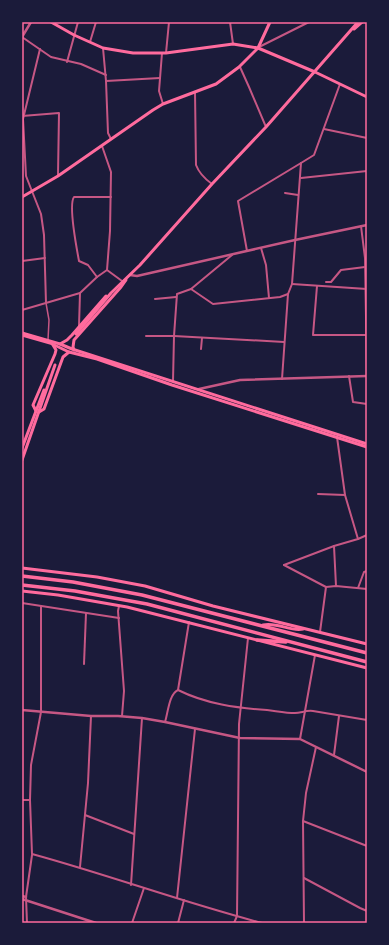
<svg xmlns="http://www.w3.org/2000/svg" width="389" height="945" viewBox="0 0 389 945" font-family="Montserrat,sans-serif">
<style>
.lines{fill:none;stroke-linecap:round;stroke-linejoin:round}
.pedestrian{stroke:#c65784;stroke-width:1.5}
.minor{stroke:#c65784;stroke-width:2}
.tertiary{stroke:#c65784;stroke-width:2.5}
.secondary{stroke:#ff6b9d;stroke-width:3}
.trunk{stroke:#ff6b9d;stroke-width:3.5}
.neatline{fill:none;stroke:#ff6b9d;stroke-width:1.5}
</style>
<rect width="100%" height="100%" fill="#1b1b3a"/>
<g class="lines">
<!-- pedestrian -->
<path class="pedestrian" d="M 46,303 L 49,320 L 48,340"/>
<!-- minor -->
<g class="minor">
<path d="M 230,22 L 233,44"/>
<path d="M 22,37 L 51,57 L 81,64 L 106,75"/>
<path d="M 90,42 L 96,22"/>
<path d="M 259,47 L 309,22"/>
<path d="M 103,48 L 106,81 L 108,133 L 111,139"/>
<path d="M 40,49 L 23,119 L 26,176 L 41,214 L 44,235 L 46,303"/>
<path d="M 162,53 L 159,91 L 163,104"/>
<path d="M 166,53 L 169,22"/>
<path d="M 67,62 L 78,22"/>
<path d="M 240,67 L 249,87 L 266,127"/>
<path d="M 106,81 L 160,78"/>
<path d="M 195,92 L 196,165 C 199,173 205,179 212,184"/>
<path d="M 22,116 L 59,113 L 58,175"/>
<path d="M 324,129 L 367,138"/>
<path d="M 102,146 L 111,172 L 110,231 L 107,270 L 122,281"/>
<path d="M 301,178 L 367,171"/>
<path d="M 285,193 L 298,195"/>
<path d="M 361,226 L 365,258 L 367,376"/>
<path d="M 261,248 L 266,265 L 269,298"/>
<path d="M 247,251 L 238,201 L 301,163"/>
<path d="M 22,261 L 45,258"/>
<path d="M 97,277 L 88,265 L 79,261 C 77,250 68,205 74,197 L 111,197"/>
<path d="M 326,282 L 331,282 L 341,270 L 365,267"/>
<path d="M 292,284 L 367,289"/>
<path d="M 317,286 L 313,335 L 367,335"/>
<path d="M 191,289 L 213,304 L 280,297 L 288,294"/>
<path d="M 155,299 L 176,297"/>
<path d="M 22,310 L 80,293 L 97,277 L 107,270"/>
<path d="M 79,326 L 80,293"/>
<path d="M 146,336 L 174,336 L 284,342"/>
<path d="M 201,349 L 202,338"/>
<path d="M 349,376 L 353,402 L 367,404"/>
<path d="M 282,379 L 288,294 L 292,284 L 301,163 L 314,155 L 340,84"/>
<path d="M 173,381 L 174,336 L 177,294 L 191,289 L 232,255"/>
<path d="M 318,494 L 345,495 L 337,437"/>
<path d="M 358,539 L 367,535"/>
<path d="M 334,546 L 336,586"/>
<path d="M 284,565 L 334,546 L 358,539 L 345,495"/>
<path d="M 284,565 L 326,587 L 336,586 L 367,589"/>
<path d="M 358,588 L 364,572 L 367,571"/>
<path d="M 22,603 L 119,618"/>
<path d="M 119,606 L 118,611 L 124,691 L 122,716"/>
<path d="M 320,632 L 326,587"/>
<path d="M 84,664 L 86,613"/>
<path d="M 178,690 L 189,622"/>
<path d="M 165,722 C 168,713 169,694 178,690 C 206,704 237,708 267,710 C 276,711 286,713 295,713 C 301,713 306,710 313,711 L 367,720"/>
<path d="M 300,739 L 315,655"/>
<path d="M 334,755 L 339,716"/>
<path d="M 22,800 L 30,800 L 32,854 C 109,875 185,903 262,923"/>
<path d="M 30,800 L 31,765 L 41,712 L 41,606"/>
<path d="M 85,815 L 134,834"/>
<path d="M 303,821 L 367,846"/>
<path d="M 80,867 L 88,783 L 91,716"/>
<path d="M 304,878 L 360,908 L 367,911"/>
<path d="M 131,885 L 142,718"/>
<path d="M 177,898 L 195,729"/>
<path d="M 27,923 L 26,897 L 32,855"/>
<path d="M 132,923 L 144,888"/>
<path d="M 178,923 L 184,900"/>
<path d="M 234,923 L 237,916 L 239,724 L 248,638"/>
<path d="M 304,923 L 303,821 L 306,793 L 316,747"/>
</g>
<!-- tertiary -->
<g class="tertiary">
<path d="M 22,37 L 31,22"/>
<path d="M 130,275 L 137,276 L 295,240 L 367,225"/>
<path d="M 199,389 L 240,380 L 367,376"/>
<path d="M 22,710 L 91,716 L 118,716 L 142,718 L 165,722 L 240,738 L 300,739 L 367,772"/>
<path d="M 22,896 L 26,897"/>
<path d="M 22,899 L 96,923"/>
</g>
<!-- secondary -->
<g class="secondary">
<path d="M 51,22 L 74,35 L 103,48 L 133,53 L 166,53 L 233,44 L 258,48 L 315,72 L 367,97"/>
<path d="M 354,29 L 362,22"/>
<path d="M 22,197 L 58,176 L 153,110 L 163,104 L 216,84 L 239,67 L 258,48 L 270,22"/>
<path d="M 22,333 L 60,344 L 72,349 L 367,444"/>
<path d="M 76,334 L 111,293 L 140,265 L 212,184 L 266,127 L 358,22"/>
<path d="M 22,335 L 50,343 L 69,352 L 97,359 L 172,385 L 367,447"/>
<path d="M 60,344 L 67,340 L 72,335 L 106,296"/>
<path d="M 74,350 L 73,347 L 74,340 L 121,287 L 126,280"/>
<path d="M 36,411 L 33,405 L 55,354 L 56,350 L 53,345"/>
<path d="M 39,412 L 44,409 L 63,357 L 69,352"/>
<path d="M 22,448 L 44,390"/>
<path d="M 22,460 L 55,365"/>
<path d="M 22,568 L 97,577 L 145,586 L 213,606 L 367,644"/>
<path d="M 22,591 L 58,595 L 127,607 L 367,668"/>
<path d="M 263,625 C 278,622 291,632 303,629"/>
</g>
<!-- trunk -->
<g class="trunk">
<path d="M 22,576 L 73,582 L 142,595 L 367,653"/>
<path d="M 22,585 L 75,591 L 147,604 L 367,662"/>
<path d="M 257,640 L 286,642"/>
</g>
</g>
<!-- border -->
<rect width="389" height="945" fill="none" stroke="#1b1b3a" stroke-width="46"/>
<rect x="23" y="23" width="343" height="899" class="neatline"/>
</svg>
